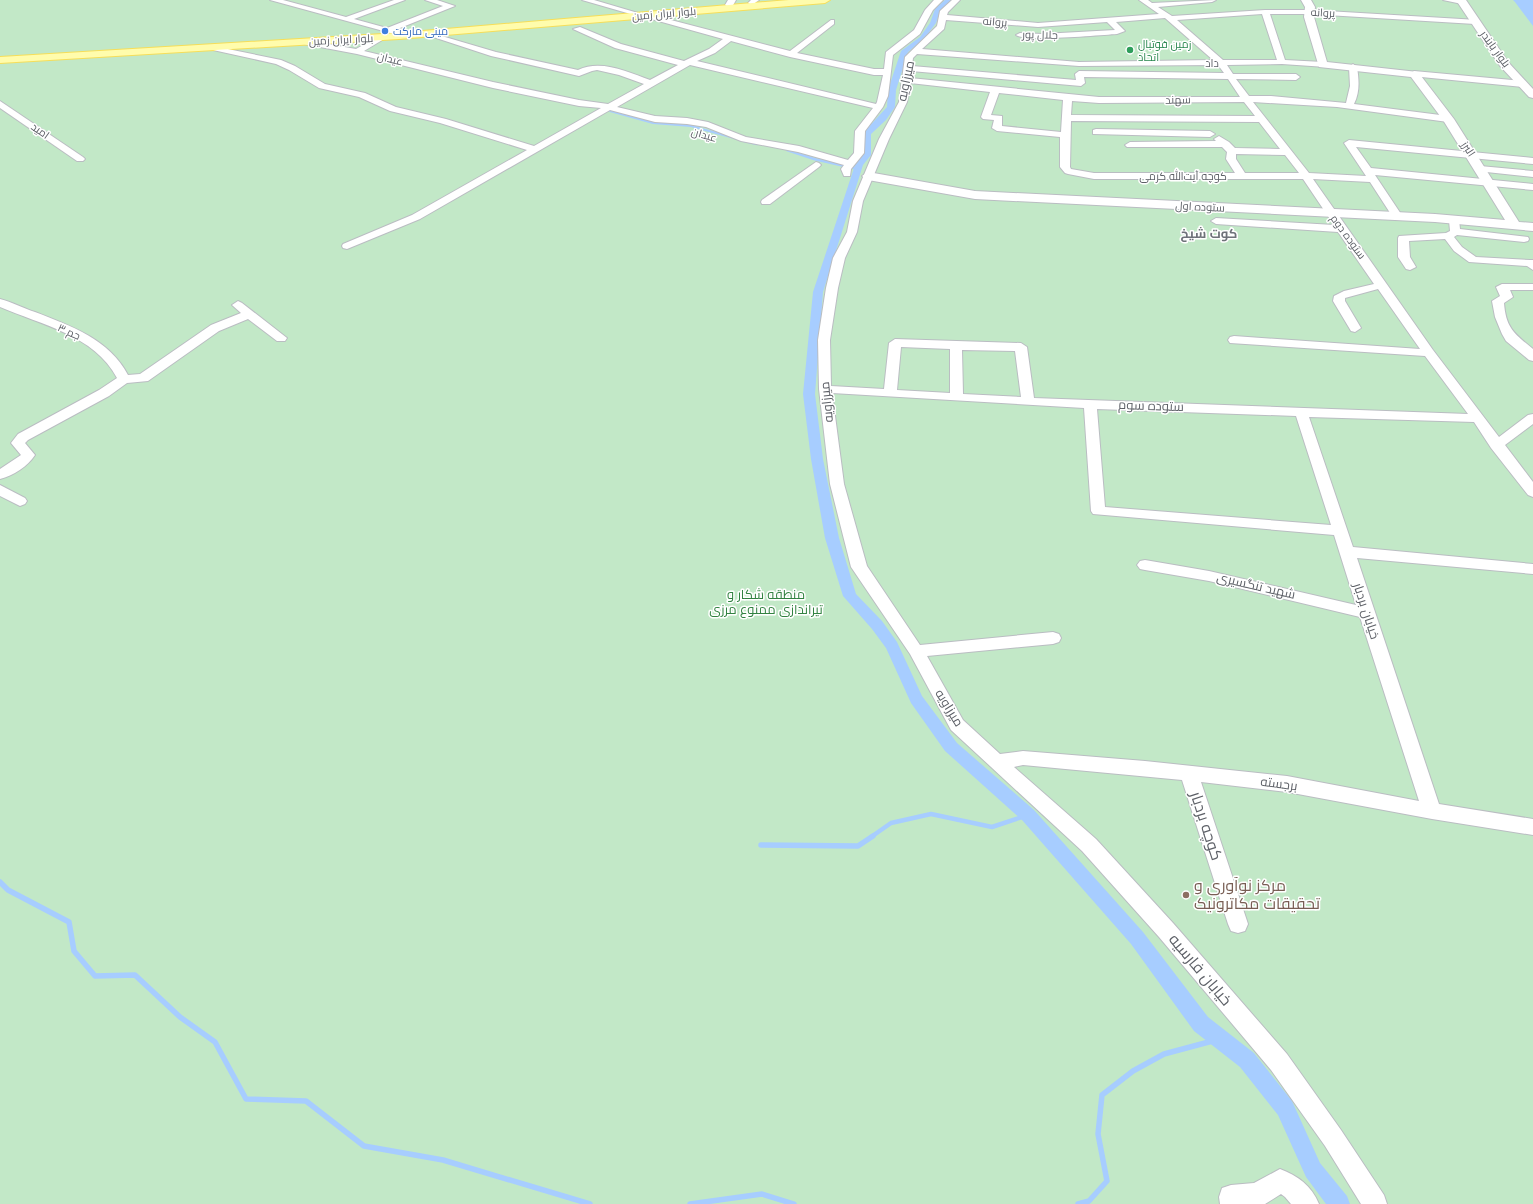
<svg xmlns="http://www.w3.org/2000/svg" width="1533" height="1204" viewBox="0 0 1533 1204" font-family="'Nunito Sans',Cairo,sans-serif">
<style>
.green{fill:#c2e8c7}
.water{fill:#a7cdff}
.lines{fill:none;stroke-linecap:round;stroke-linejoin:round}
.stream-far3{stroke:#a7cdff;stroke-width:2}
.stream-far2{stroke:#a7cdff;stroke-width:2.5}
.stream-far1{stroke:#a7cdff;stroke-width:4.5}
.stream{stroke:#a7cdff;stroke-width:5.5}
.canal{fill:#a7cdff;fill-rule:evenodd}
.minor-casing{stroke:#babdc2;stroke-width:2}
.tertiary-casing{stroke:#babdc2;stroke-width:2}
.primary-casing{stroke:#f6de59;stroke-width:2}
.minor{fill:#fff;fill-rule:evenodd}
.tertiary{fill:#fff;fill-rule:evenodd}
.primary{fill:#fffcac;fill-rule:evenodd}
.shop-dot{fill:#3f7fe0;stroke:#fff;stroke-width:1.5}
.leisure-dot{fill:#2e9e5b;stroke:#fff;stroke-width:1.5}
.education-dot{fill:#8d6e63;stroke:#fff;stroke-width:1.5}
.labels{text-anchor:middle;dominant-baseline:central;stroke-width:3;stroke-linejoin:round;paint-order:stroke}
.far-street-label{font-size:11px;fill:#5d6067;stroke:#fff}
.far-shop-label{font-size:11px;fill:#366cbe;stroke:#fff;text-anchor:start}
.far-leisure-label{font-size:11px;fill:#27864d;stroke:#fff;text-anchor:start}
.street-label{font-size:13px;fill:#5d6067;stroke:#fff}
.far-quarter-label{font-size:13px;font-weight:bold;fill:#6e7279;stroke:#fff}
.park-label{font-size:13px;fill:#318240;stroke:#fff}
.near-street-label{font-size:16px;fill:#5d6067;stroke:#fff}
.near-education-label{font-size:16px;fill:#785e54;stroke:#fff;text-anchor:start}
</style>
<rect width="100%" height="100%" fill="#f0efe6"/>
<!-- green -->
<rect class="green" x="0" y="0" width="1533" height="1204"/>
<!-- water -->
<path class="water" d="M 1513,0 L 1533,0 L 1533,26 L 1515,2 Z"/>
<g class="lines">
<!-- stream-far3 -->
<path class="stream-far3" d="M 610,111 L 653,123 L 691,126 L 745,141"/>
<!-- stream-far2 -->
<g class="stream-far2">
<path d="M 740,140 L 757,144"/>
<path d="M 787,150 L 814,159 L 858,169"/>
</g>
<!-- stream-far1 -->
<path class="stream-far1" d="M 871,837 L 891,823 L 931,814 L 992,827 L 1028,815"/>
<!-- stream -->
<g class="stream">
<path d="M 761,845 L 858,846 L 873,836"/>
<path d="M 0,882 L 8,890 L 69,922 L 74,951 L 95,976 L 135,975 L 180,1017 L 215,1042 L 246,1099 L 306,1101 L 364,1146 L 443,1160 L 590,1204"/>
<path d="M 690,1204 L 762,1194 L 794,1204"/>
<path d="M 1078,1204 L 1089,1201 L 1107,1181 L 1098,1134 L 1102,1095 L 1133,1071 L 1164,1054 L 1220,1039"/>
</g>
<!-- canal -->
<path class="canal" d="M 945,0 L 952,0 L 940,11 L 936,23 L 924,39 L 908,52 L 896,90 L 895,107 L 886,120 L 871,134 L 871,155 L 863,165 L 823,292 L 815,394 L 823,459 L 839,538 L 856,594 L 882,621 L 897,642 L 922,696 L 957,743 L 1034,810 L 1143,932 L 1208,1017 L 1254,1053 L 1292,1101 L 1320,1163 L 1347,1196 L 1350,1204 L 1326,1204 L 1306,1177 L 1278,1115 L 1240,1067 L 1194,1031 L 1131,944 L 1022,820 L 945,751 L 911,703 L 886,648 L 872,629 L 843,596 L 825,538 L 811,459 L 803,394 L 813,292 L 855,165 L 863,155 L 863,133 L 887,107 L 888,90 L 901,51 L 920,37 L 930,23 L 935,9 Z"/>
<!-- minor casing -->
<g class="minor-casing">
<g id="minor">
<path d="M 270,0 L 283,0 L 346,17 L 394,0 L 405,0 L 354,19 L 387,28 L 443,6 L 425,0 L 437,0 L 455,6 L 395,30 L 402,33 L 398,35 Z"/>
<path d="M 582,0 L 594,0 L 638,13 L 634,15 Z"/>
<path d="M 728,0 L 736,0 L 732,7 L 729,7 L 725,5 Z"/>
<path d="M 751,0 L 759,0 L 752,5 L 748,3 Z"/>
<path d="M 934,0 L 943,0 L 933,10 L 920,34 L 893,55 L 888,96 L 883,107 L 865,131 L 864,153 L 851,169 L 850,176 L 844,176 L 841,169 L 844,165 L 798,152 L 741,141 L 706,127 L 687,124 L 655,122 L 610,110 L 420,219 L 347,249 L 343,248 L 342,246 L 343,244 L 412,215 L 527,150 L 440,123 L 390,111 L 359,97 L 319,88 L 289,70 L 276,64 L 213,50 L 209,48 L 213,46 L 281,60 L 295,66 L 325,84 L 365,93 L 396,107 L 446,119 L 534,146 L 601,108 L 579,106 L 493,88 L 357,54 L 304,44 L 300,42 L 304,40 L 356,49 L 381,35 L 385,37 L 384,39 L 364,51 L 493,82 L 579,100 L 608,104 L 644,84 L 619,75 L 597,70 L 592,71 L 579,76 L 491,56 L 424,34 L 428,32 L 496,52 L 578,70 C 601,59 628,72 650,80 L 678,65 L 615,48 L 573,29 L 580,27 L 621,44 L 684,61 L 709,49 L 723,39 L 644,17 L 644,13 L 790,51 L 831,20 L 834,20 L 834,24 L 797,53 L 874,69 L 884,69 L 886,52 L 914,30 L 925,10 ZM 731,41 L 790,57 L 874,75 L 883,75 L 877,102 L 876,104 L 697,61 L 715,53 ZM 690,65 L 873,108 L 855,131 L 854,153 L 848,160 L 799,146 L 746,137 L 708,122 L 687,118 L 655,116 L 617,107 Z"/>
<path d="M 952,0 L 960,0 L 948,12 L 947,15 L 1038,23 L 1159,14 L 1139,0 L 1148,0 L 1152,3 L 1216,0 L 1212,2 L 1158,7 L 1172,16 L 1265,10 L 1310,10 L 1478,20 L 1478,24 L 1475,24 L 1310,14 L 1270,14 L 1285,60 L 1323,62 L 1326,63 L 1326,67 L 1282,64 L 1227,65 L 1233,74 L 1296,74 L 1300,77 L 1296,80 L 1236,79 L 1249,96 L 1271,96 L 1346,103 L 1350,86 L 1349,67 L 1353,64 L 1357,67 C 1359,80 1360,92 1354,104 L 1448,116 L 1453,119 L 1448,122 L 1337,107 L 1253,102 L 1309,173 L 1366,176 L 1344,143 L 1349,140 L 1533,158 L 1533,164 L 1356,147 L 1371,168 L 1533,184 L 1533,190 L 1375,175 L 1403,217 L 1398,220 L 1394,219 L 1370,182 L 1313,179 L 1433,350 L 1499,437 L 1528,415 L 1533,414 L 1533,424 L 1505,445 L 1533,482 L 1533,497 L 1528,495 L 1491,448 L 1474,422 L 1309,417 L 1353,547 L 1533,564 L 1533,574 L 1357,558 L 1439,804 L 1533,819 L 1533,835 L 1432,819 L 1287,792 L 1201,782 L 1248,924 L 1245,931 L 1238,933 L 1231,931 L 1228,924 L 1182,780 L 1023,765 L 1014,767 L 1096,839 L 1173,923 L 1287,1054 L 1341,1130 L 1384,1195 L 1387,1204 L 1361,1204 L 1325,1146 L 1271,1070 L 1159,937 L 1082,851 L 951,730 L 910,654 L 851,567 L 830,484 L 819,389 L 818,340 L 826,288 L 833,258 L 847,232 L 853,201 L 879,139 L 899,102 L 905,57 L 937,26 L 940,11 ZM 1262,14 L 1277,60 L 1223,60 L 1177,20 ZM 1165,18 L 1213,60 L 1079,62 L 922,49 L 944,29 L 946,20 L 1038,27 L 1107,22 L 1115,30 L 1042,34 L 1020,33 L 1016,35 C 1025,42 1101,35 1117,34 L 1125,31 L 1116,22 ZM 917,54 L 1079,66 L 1218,65 L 1224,73 L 1079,71 L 1075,74 L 1076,80 L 912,66 L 913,58 ZM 911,71 L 1081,86 L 1085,83 L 1084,77 L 1228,79 L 1240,97 L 1099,97 L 910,78 ZM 910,83 L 990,92 L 981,117 L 983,119 L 994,120 L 992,128 L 997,131 L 1060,137 L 1060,167 L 1065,173 L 1068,174 L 1094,179 L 1303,179 L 1334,225 L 1216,218 L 1211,221 L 1216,224 L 1338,232 L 1374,284 L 1344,291 L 1334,296 L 1333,301 L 1351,331 L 1355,332 L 1361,328 L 1345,301 L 1345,298 L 1378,289 L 1420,349 L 1234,336 L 1230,337 L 1228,340 L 1230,343 L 1425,356 L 1468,414 L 1034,398 L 1027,347 L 1021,343 L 895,339 L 889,343 L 884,389 L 831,386 L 830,340 L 838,288 L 845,258 L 857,232 L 863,201 L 889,139 L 907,102 ZM 999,93 L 1063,100 L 1061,132 L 1002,126 L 1002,116 L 991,115 ZM 1072,101 L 1099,103 L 1244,102 L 1255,116 L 1071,115 ZM 1071,121 L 1259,122 L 1280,149 L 1235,148 L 1229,142 L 1219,136 L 1214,139 L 1216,141 L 1130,142 L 1125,145 L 1127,147 L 1222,147 L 1227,152 L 1226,159 L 1235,173 L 1094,173 L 1071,169 L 1070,167 ZM 1236,154 L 1285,155 L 1299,173 L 1245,173 L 1236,159 ZM 901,347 L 950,349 L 950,393 L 897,390 ZM 962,350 L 1015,351 L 1021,397 L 963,394 ZM 832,393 L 1084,408 L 1091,511 L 1093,514 L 1334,535 L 1356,605 L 1209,571 L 1145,560 L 1140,561 L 1137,565 L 1140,569 L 1145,570 L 1209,581 L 1360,617 L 1419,801 L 1287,776 L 1145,761 L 1023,751 L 1000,754 L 963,720 L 927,656 L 1053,644 L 1059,642 L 1061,638 L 1059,634 L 1053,632 L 920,645 L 867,566 L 844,484 ZM 1097,409 L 1296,416 L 1331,525 L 1105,507 Z"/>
<path d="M 1443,0 L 1463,0 L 1466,2 L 1462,4 Z"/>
<path d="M 1414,71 L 1523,81 L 1527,84 L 1523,87 L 1411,76 L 1410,74 Z"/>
<path d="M 0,101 L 83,157 L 85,159 L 83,161 L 77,161 L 0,108 Z"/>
<path d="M 1096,129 L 1210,131 L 1215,134 L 1210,137 L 1093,134 L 1093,130 Z"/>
<path d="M 816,162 L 819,163 L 821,165 L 819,167 L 770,204 L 762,204 L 761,202 L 762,200 Z"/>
<path d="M 1480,166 L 1533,171 L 1533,177 L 1477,171 L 1475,169 L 1477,167 Z"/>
<path d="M 1454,217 L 1459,220 L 1460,229 L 1528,237 L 1529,239 L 1528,241 L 1524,242 L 1457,235 L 1454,237 L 1462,247 L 1476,257 L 1530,260 L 1533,260 L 1533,270 L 1527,266 L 1469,262 L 1454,251 L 1445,239 L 1409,241 L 1410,257 L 1416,267 L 1410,270 L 1406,269 L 1398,257 L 1398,238 L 1399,236 L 1446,233 L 1450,231 L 1449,220 Z"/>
<path d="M 1502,284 L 1533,284 L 1533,290 L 1510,290 L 1513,297 L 1504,303 C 1506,329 1515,334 1533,349 L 1533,361 L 1529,360 L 1506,341 L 1502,334 L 1495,317 L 1492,301 L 1500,296 L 1496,287 Z"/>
<path d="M 0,299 C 12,302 23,308 35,312 C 71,326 109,339 128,375 L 140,374 L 211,325 L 241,313 L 232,305 L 238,301 L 242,303 L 287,338 L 285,341 L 277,341 L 248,319 L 219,331 L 148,381 L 127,383 L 109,396 L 28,440 L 25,443 L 35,455 C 28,466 13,476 0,479 L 0,469 L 21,455 L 11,443 L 18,434 L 99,390 L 117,378 C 94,335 42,325 0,307 Z"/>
<path d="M 0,485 L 25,498 L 27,501 L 25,504 L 20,506 L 0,496 Z"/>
<path d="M 1280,1169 C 1298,1176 1311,1185 1319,1204 L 1291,1204 L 1285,1197 L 1281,1194 L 1265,1204 L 1220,1204 L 1219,1197 L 1222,1188 L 1231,1185 L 1254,1183 Z"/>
</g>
</g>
<!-- tertiary casing -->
<g class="tertiary-casing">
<g id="tertiary">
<path d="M 1301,0 L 1311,0 L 1315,7 L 1314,17 L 1327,62 L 1418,72 L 1454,119 L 1519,222 L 1533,223 L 1533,231 L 1435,222 L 975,199 L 868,180 L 862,176 L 868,172 L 975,191 L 1435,214 L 1505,220 L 1443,120 L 1411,77 L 1319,67 L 1304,17 L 1305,7 Z"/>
<path d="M 1456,0 L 1466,0 L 1508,62 L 1533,89 L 1533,98 L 1529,97 L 1500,66 Z"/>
</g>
</g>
<!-- primary casing -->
<g class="primary-casing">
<path id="primary" d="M 789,0 L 830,0 L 825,3 L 399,39 L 0,63 L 0,57 L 399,33 Z"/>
</g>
<!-- minor -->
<use href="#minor" class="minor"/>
<!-- tertiary -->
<use href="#tertiary" class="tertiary"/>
<!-- primary -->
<use href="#primary" class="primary"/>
</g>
<!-- markers -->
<circle class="shop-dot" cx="385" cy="31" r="4"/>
<circle class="leisure-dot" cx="1130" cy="50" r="4"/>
<circle class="education-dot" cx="1186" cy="895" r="4"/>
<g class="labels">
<!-- far-street labels -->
<g class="far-street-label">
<text transform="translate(1323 13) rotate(3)">پروانه</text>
<text transform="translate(664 14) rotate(-5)">بلوار ایران زمین</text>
<text transform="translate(995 22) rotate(5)">پروانه</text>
<text transform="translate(1040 35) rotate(1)">جلال پور</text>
<text transform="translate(341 40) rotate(-3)">بلوار ایران زمین</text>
<text transform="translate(1495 49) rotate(54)">بلوار بایندر</text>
<text transform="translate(390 59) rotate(14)">عیدان</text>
<text x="1212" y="63">داد</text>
<text transform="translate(1178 100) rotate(-1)">سهند</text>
<text transform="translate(40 131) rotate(35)">امید</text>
<text transform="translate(704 135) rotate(16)">عیدان</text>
<text transform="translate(1468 149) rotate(57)">البرز</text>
<text x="1183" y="176">کوچه آیت‌الله کرمی</text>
<text transform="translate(1200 207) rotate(3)">ستوده اول</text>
<text transform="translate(1348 237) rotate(54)">ستوده دوم</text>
<text transform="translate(69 332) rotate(25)">جم ۳</text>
</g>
<!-- far-shop labels -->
<g class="far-shop-label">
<text x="393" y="31">مینی مارکت</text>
</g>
<!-- far-leisure labels -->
<g class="far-leisure-label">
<text x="1138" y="44">زمین فوتبال<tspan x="1138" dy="13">اتحاد</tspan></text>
</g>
<!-- street labels -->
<g class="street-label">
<text transform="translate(906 81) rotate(-78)">میرزاویه</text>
<text transform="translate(827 402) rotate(-96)">میرزاویه</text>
<text transform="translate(1151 406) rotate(2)">ستوده سوم</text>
<text transform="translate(1256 586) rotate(13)">شهید تنگسیری</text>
<text transform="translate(1366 611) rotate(72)">خیابان بردبار</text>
<text transform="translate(949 708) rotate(58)">میرزاویه</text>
<text transform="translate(1279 784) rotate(8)">برجسته</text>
</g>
<!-- far-quarter labels -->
<g class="far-quarter-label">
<text x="1209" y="234">کوت شیخ</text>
</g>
<!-- park labels -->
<g class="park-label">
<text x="766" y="595">منطقه شکار و<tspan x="766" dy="15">تیراندازی ممنوع مرزی</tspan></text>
</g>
<!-- near-street labels -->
<g class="near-street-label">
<text transform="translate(1206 826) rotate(72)">کوچه بردبار</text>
<text transform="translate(1200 970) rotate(50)">خیابان فارسیه</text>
</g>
<!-- near-education labels -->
<g class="near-education-label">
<text x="1194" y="886">مرکز نوآوری و<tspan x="1194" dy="18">تحقیقات مکاترونیک</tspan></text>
</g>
</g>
</svg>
